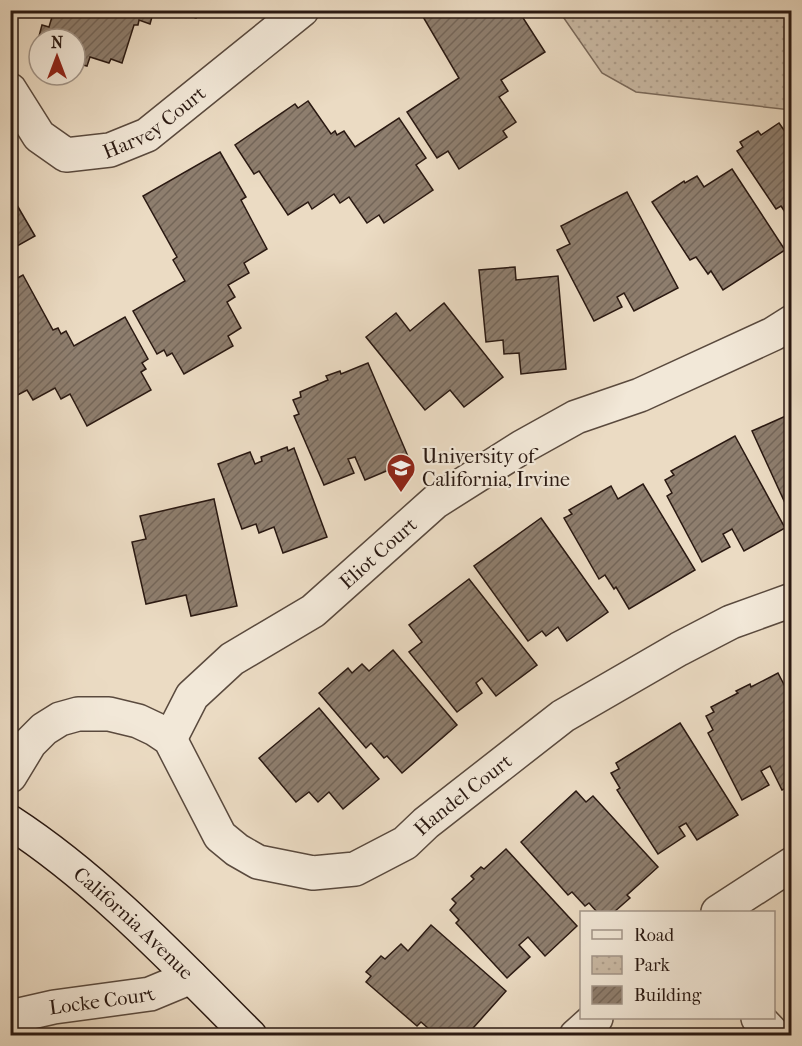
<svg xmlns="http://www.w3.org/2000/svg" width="802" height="1046" viewBox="0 0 802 1046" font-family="'IM FELL French Canon',serif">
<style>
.park{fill:url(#park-dots);stroke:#7a6a5c;stroke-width:1.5}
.building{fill:url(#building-hatch);stroke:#2a1912;stroke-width:1.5}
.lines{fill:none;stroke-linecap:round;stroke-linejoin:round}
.street-casing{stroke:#5a4a3e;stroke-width:36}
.secondary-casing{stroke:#2a1912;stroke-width:36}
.street{stroke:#f2e8d8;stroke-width:33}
.secondary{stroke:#f2e8d8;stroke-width:33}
.labels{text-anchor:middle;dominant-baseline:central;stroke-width:4.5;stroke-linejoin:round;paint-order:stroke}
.street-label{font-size:20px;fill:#2a1912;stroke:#f2e8d8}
.poi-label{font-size:20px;fill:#2a1912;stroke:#f2e8d8;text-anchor:start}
</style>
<defs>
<pattern id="park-dots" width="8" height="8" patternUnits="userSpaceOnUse" patternTransform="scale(1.5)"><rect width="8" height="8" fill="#cabaa5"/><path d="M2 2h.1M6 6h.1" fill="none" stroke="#ae9f8d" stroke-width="1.8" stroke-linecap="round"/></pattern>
<pattern id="building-hatch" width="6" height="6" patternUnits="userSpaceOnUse" patternTransform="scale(1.5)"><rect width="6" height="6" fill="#8e7e6e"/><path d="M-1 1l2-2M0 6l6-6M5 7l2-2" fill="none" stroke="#746659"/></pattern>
</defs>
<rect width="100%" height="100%" fill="#ebdbc3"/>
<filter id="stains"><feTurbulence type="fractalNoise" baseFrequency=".00333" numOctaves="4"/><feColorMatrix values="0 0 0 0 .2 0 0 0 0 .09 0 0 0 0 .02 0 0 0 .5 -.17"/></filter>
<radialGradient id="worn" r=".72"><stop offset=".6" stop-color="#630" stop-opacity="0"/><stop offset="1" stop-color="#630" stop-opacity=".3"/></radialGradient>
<!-- park -->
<path class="park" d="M 559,11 L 791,11 L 791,110 L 636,92 L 602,73 Z"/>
<!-- building -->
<g class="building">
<path d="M 54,10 L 154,10 L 150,24 L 139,20 L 138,25 L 134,25 L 122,63 L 111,59 L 109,63 L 90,57 L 87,66 L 75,63 L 75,39 L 38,40 L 42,25 L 49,27 Z"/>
<path d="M 172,10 L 198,10 L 196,18 Z"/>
<path d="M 419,10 L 518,10 L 545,52 L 501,80 L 508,91 L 499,97 L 516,122 L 503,131 L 507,137 L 459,169 L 448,151 L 437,158 L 407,112 L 459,78 Z"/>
<path d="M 308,101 L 331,134 L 335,131 L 337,135 L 344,131 L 355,147 L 399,118 L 426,158 L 416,165 L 433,190 L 384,223 L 379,215 L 367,223 L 349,197 L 340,203 L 334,194 L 312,209 L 308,202 L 288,215 L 259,171 L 254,174 L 235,145 L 295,104 L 298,108 Z"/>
<path d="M 779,123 L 786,133 L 792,130 L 791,221 L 781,206 L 776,209 L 737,151 L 743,147 L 740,142 L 758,131 L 761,135 Z"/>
<path d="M 220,152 L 246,197 L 241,200 L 267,249 L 244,263 L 249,273 L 228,285 L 235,297 L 227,302 L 241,328 L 228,336 L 233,346 L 184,374 L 172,353 L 167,356 L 164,350 L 157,354 L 133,311 L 185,281 L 173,260 L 177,257 L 143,196 Z"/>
<path d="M 732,169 L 785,250 L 723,290 L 711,271 L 708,274 L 696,257 L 690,260 L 652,202 L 684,181 L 685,183 L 697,176 L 704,187 Z"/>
<path d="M 627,192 L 678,288 L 634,311 L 624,293 L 617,297 L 622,307 L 594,321 L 557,250 L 570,244 L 561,226 Z"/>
<path d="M 14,200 L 35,236 L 10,250 L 10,202 Z"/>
<path d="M 515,267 L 516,280 L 558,276 L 566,369 L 521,374 L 519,353 L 504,354 L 503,340 L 486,342 L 479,270 Z"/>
<path d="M 23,275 L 53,330 L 58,328 L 61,334 L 66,331 L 74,346 L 125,317 L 148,359 L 142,363 L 146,369 L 141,372 L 151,390 L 87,426 L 70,394 L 61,399 L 55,388 L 33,400 L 27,390 L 10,399 L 10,282 Z"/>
<path d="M 444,303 L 503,377 L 464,407 L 450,390 L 425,410 L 366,337 L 396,313 L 410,331 Z"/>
<path d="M 368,363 L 410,461 L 365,480 L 355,457 L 348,459 L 354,473 L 324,485 L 294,416 L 299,414 L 293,400 L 301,397 L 300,392 L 328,380 L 326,376 L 340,371 L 341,374 Z"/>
<path d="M 788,415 L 792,422 L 791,516 L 752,431 Z"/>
<path d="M 735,436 L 785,528 L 744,551 L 732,529 L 723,534 L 730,547 L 702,562 L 667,496 L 672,493 L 665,480 L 674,475 L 671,471 Z"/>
<path d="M 287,447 L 288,451 L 294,448 L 327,537 L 283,553 L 274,527 L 259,533 L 256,524 L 242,529 L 218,464 L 250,452 L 255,464 L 262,461 L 261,457 Z"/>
<path d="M 643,484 L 695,570 L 629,609 L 616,587 L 614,589 L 605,575 L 599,579 L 564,518 L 572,514 L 569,510 L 611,486 L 618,499 Z"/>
<path d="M 214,499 L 237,606 L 191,616 L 186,595 L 146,604 L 132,542 L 146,539 L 140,516 Z"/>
<path d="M 541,518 L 608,612 L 567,641 L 558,627 L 546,636 L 542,631 L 528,641 L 474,566 Z"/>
<path d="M 469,579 L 537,665 L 496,696 L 482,678 L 476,683 L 482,693 L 457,712 L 409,652 L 422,642 L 409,625 Z"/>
<path d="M 393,650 L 457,725 L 402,773 L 387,756 L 384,758 L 371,743 L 366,748 L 319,693 L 348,668 L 352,673 L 362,664 L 369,671 Z"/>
<path d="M 778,673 L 792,700 L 792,785 L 782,790 L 770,766 L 761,771 L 769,785 L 742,800 L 708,733 L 713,730 L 706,716 L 714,712 L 711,707 L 738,693 L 736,691 L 750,684 L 751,687 Z"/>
<path d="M 319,708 L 379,779 L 343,809 L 329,792 L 318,802 L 309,792 L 296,802 L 259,758 Z"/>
<path d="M 680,723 L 738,815 L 697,840 L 686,823 L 679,827 L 685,836 L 658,854 L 617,790 L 620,788 L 611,773 L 619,769 L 616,763 Z"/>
<path d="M 576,791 L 586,802 L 593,796 L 658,867 L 627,895 L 630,898 L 614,912 L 597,912 L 589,903 L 585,906 L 572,892 L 568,895 L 521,842 Z"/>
<path d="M 506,849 L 577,926 L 545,956 L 528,937 L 519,945 L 530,957 L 507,978 L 456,923 L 459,920 L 450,910 L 456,903 L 452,899 L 474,879 L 471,876 L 481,867 L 484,869 Z"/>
<path d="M 431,925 L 506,991 L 466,1036 L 445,1036 L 440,1032 L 437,1036 L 421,1022 L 417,1026 L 366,982 L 371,976 L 366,972 L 381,956 L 385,959 L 401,944 L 408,951 Z"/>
</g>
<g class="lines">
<!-- street casing -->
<g class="street-casing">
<g id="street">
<path id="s1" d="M 10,90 L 39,136 L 66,155 L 110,150 L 147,135 L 302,10"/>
<path id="s2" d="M 170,739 L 192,696 L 232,659 L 313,611 L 435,502 L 522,447 L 576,417 L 640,395 L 773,334 L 792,322"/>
<path id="s3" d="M 10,776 L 30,743 L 44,729 L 60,719 L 78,714 L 109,714 L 138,721 L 155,729 L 170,739 L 220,836 L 237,850 L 258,862 L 313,873 L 355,869 L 405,843 L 426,823 L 563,716 L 679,649 L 731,622 L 792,600"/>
<path d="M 718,912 L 792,864"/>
<path id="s4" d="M 10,1017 L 54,1007 L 150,994 L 191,977"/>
<path d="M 758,1018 L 775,1036"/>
<path d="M 576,1036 L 596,1018"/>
</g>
</g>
<!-- secondary casing -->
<g class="secondary-casing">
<g id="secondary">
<path id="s5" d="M 10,822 C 98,879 176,962 250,1036"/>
</g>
</g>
<!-- street -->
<use href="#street" class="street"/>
<!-- secondary -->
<use href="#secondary" class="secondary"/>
</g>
<!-- icons -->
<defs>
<g id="university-pin" transform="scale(1.5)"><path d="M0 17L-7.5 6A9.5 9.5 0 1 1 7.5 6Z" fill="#8f2418" stroke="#f2e8d8"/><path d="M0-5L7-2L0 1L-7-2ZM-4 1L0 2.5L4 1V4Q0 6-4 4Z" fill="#fff"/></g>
</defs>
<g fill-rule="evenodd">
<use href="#university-pin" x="401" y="468"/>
</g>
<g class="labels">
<!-- street labels -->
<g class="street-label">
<text stroke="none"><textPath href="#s1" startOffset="184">Harvey Court</textPath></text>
<text stroke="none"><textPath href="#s2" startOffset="284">Eliot Court</textPath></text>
<text stroke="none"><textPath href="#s3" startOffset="579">Handel Court</textPath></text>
<text stroke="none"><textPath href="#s5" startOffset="160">California Avenue</textPath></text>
<text stroke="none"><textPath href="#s4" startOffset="93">Locke Court</textPath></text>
</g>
<!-- poi labels -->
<g class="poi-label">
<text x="422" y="456">University of<tspan x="422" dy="23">California, Irvine</tspan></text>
</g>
</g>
<!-- margin -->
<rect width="802" height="1046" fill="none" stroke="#ebdbc3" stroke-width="36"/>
<rect x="12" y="12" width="778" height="1022" fill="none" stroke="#2a1912" stroke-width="3"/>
<rect x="18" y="18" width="766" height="1010" fill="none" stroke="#2a1912" stroke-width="1.5"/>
<!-- legend -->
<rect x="580" y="911" width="195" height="108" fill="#f2e8d8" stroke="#a29589" stroke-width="1.5"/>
<rect x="592" y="930" width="30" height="9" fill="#f2e8d8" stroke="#a29589" stroke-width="1.5"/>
<text x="634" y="941" font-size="18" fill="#2a1912">Road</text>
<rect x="592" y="956" width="30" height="18" fill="url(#park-dots)" stroke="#a29589" stroke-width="1.5"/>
<text x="634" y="971" font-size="18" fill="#2a1912">Park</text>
<rect x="592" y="986" width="30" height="18" fill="url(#building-hatch)" stroke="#a29589" stroke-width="1.5"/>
<text x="634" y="1001" font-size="18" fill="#2a1912">Building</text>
<!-- north arrow -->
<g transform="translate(57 57)"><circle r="28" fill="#f2e8d8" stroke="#a29589" stroke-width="1.5"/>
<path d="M0-4.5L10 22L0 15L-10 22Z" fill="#8f2418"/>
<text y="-9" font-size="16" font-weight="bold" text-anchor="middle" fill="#2a1912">N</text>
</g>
<rect width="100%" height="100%" filter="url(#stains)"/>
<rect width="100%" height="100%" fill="url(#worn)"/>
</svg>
